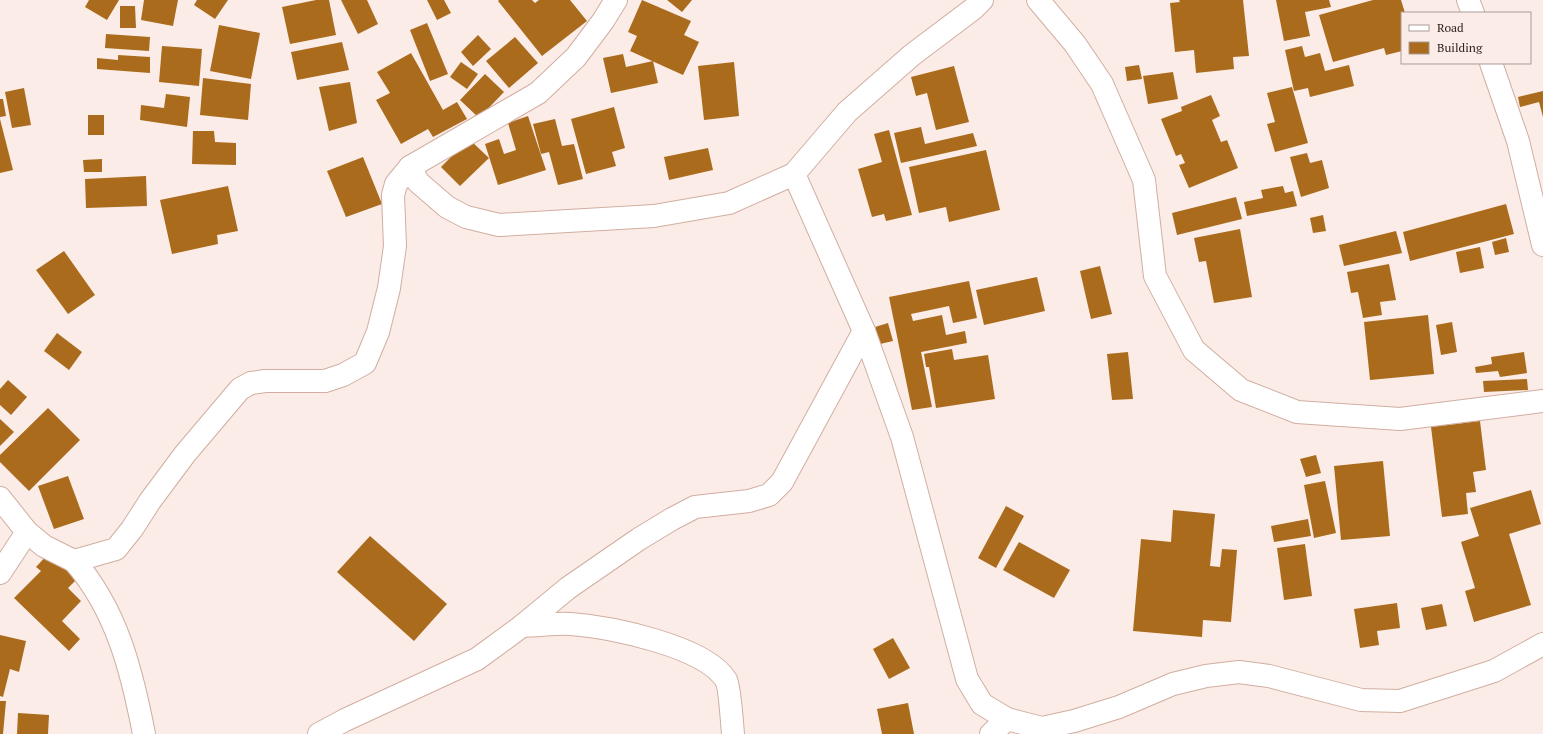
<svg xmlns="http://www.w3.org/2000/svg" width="1543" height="734" viewBox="0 0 1543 734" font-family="'PT Serif',serif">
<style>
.building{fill:#aa6b1c}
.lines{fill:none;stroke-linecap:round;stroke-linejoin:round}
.minor-casing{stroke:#d1aea1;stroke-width:24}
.minor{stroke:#fff;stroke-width:22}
</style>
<rect width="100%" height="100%" fill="#fbece7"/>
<!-- building -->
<g class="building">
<path d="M 89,0 L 119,0 L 107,20 L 85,7 Z"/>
<path d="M 144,0 L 178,0 L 173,26 L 141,20 Z"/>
<path d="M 197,0 L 228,0 L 215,19 L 194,5 Z"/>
<path d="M 316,0 L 329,0 L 336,35 L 290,44 L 282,7 Z"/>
<path d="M 341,0 L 367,0 L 378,24 L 358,34 Z"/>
<path d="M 427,0 L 444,0 L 451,13 L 437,20 Z"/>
<path d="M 499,0 L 532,0 L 535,3 L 539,0 L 570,0 L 587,21 L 542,56 L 498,1 Z"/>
<path d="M 642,0 L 691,21 L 684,35 L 699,42 L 683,75 L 630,51 L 637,36 L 628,32 Z"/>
<path d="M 667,0 L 692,0 L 682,12 Z"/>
<path d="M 1179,0 L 1243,0 L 1249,56 L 1233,57 L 1234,69 L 1196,73 L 1194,50 L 1175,52 L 1170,3 L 1180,2 Z"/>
<path d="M 1276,0 L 1329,0 L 1331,7 L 1305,12 L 1310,36 L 1284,41 Z"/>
<path d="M 1373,0 L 1401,0 L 1405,13 L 1402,13 L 1402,51 L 1386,55 L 1384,48 L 1333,62 L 1319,15 Z"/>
<path d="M 120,6 L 135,6 L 136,28 L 120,28 Z"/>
<path d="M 427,23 L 448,74 L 430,81 L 410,30 Z"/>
<path d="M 219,25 L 260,33 L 251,79 L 210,71 Z"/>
<path d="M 106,34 L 150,37 L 149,51 L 105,48 Z"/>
<path d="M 478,35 L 491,49 L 473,66 L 461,52 Z"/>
<path d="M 515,37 L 538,63 L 509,88 L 486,61 Z"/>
<path d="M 342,42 L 349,70 L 297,80 L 291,52 Z"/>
<path d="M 162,46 L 202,49 L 199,86 L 159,82 Z"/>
<path d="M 1302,46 L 1305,57 L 1320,53 L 1325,71 L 1349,65 L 1354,86 L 1310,97 L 1308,88 L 1294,91 L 1285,50 Z"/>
<path d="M 411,53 L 443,110 L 457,102 L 467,119 L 433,137 L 428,129 L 401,144 L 376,100 L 390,93 L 377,72 Z"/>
<path d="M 623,54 L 626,67 L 653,61 L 658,83 L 611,93 L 603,58 Z"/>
<path d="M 118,55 L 150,57 L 150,73 L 97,69 L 97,58 L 118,60 Z"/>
<path d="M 461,62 L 478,74 L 467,89 L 450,77 Z"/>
<path d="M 734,62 L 739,116 L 704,120 L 698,66 Z"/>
<path d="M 1139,65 L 1142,79 L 1127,81 L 1125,67 Z"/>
<path d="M 954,66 L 969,122 L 936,130 L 927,93 L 916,96 L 911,77 Z"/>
<path d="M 1173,72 L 1178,99 L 1148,104 L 1143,76 Z"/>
<path d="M 485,74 L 504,92 L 479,118 L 460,100 Z"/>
<path d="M 203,78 L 251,84 L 248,120 L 200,115 Z"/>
<path d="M 350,82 L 357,123 L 329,131 L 319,87 Z"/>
<path d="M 1292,87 L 1308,143 L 1275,152 L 1267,124 L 1275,122 L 1267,93 Z"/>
<path d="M 24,88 L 31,125 L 12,128 L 5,92 Z"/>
<path d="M 1543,91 L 1543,117 L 1539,102 L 1520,107 L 1518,97 Z"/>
<path d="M 166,94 L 190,97 L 187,127 L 140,120 L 141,105 L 164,108 Z"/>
<path d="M 1211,95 L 1220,116 L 1212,120 L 1221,142 L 1227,140 L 1238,168 L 1189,188 L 1179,165 L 1185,163 L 1181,154 L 1176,156 L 1161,119 L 1182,111 L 1181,107 Z"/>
<path d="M 0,99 L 3,99 L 6,116 L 0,117 Z"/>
<path d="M 614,107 L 625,148 L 612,152 L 616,166 L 586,174 L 571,119 Z"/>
<rect x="88" y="115" width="16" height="20"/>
<path d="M 528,116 L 546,170 L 498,185 L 485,144 L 499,139 L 504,154 L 516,150 L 508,123 Z"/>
<path d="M 0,119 L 13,170 L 0,173 Z"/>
<path d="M 555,119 L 562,146 L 574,144 L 583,179 L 558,185 L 549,152 L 541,154 L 533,124 Z"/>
<path d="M 921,127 L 925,144 L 973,133 L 977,146 L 901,163 L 894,133 Z"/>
<path d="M 889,130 L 912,215 L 886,221 L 884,214 L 872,217 L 858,169 L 882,162 L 874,134 Z"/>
<path d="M 193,131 L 214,131 L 215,142 L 236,143 L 236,165 L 192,164 Z"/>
<path d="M 469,139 L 489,158 L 460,186 L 441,167 Z"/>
<path d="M 708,148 L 713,170 L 669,180 L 664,157 Z"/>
<path d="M 986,150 L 1000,210 L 949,222 L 946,207 L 919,213 L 909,167 Z"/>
<path d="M 1307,153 L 1310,163 L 1322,160 L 1329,188 L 1301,197 L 1290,157 Z"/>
<path d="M 363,157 L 382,204 L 346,217 L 327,171 Z"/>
<path d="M 102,159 L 102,172 L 84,172 L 83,160 Z"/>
<path d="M 146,176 L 147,206 L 86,208 L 85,179 Z"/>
<path d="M 228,186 L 238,231 L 217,235 L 218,244 L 172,254 L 160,200 Z"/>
<path d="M 1283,186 L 1285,193 L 1293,191 L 1297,206 L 1247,216 L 1244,202 L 1263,198 L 1261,190 Z"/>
<path d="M 1236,197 L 1242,219 L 1177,235 L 1172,213 Z"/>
<path d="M 1506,204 L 1514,234 L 1410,261 L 1403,232 Z"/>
<path d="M 1323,215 L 1326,231 L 1313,233 L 1310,218 Z"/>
<path d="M 1240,229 L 1252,297 L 1214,303 L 1206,261 L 1199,262 L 1194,238 Z"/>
<path d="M 1396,231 L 1402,253 L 1344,266 L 1339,245 Z"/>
<path d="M 1506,238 L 1509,252 L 1495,255 L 1492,242 Z"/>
<path d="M 1480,247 L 1484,268 L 1460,273 L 1456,252 Z"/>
<path d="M 64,251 L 95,295 L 68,314 L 36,270 Z"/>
<path d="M 1389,264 L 1396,300 L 1380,302 L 1382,315 L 1363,318 L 1358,292 L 1351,293 L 1347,272 Z"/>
<path d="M 1100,266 L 1112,314 L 1091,319 L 1080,271 Z"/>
<path d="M 1037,277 L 1045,311 L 984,325 L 976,290 Z"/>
<path d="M 969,281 L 977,318 L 953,323 L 949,306 L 911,314 L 913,321 L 942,315 L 946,335 L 965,331 L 967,343 L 921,352 L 932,407 L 912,410 L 889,297 Z"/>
<path d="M 1428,315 L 1434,374 L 1370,380 L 1364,322 Z"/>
<path d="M 1452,322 L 1457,352 L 1441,355 L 1436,325 Z"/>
<path d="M 888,323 L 893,341 L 880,344 L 875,327 Z"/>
<path d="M 57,333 L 82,352 L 69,370 L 44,351 Z"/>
<path d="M 952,349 L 954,360 L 988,355 L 995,399 L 936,408 L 929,367 L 926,367 L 924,354 Z"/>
<path d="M 1128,352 L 1133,399 L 1112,400 L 1107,354 Z"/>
<path d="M 1524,352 L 1527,373 L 1500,377 L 1498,371 L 1476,373 L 1475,367 L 1492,364 L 1491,357 Z"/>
<path d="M 1527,379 L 1528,390 L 1484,392 L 1483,381 Z"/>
<path d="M 8,380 L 27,397 L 11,415 L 0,405 L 0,389 Z"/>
<path d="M 48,408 L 80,440 L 29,491 L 0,462 L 0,455 Z"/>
<path d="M 0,419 L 14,432 L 0,446 Z"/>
<path d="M 1480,421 L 1486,470 L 1473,472 L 1476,492 L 1466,493 L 1468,514 L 1442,517 L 1431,427 Z"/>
<path d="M 1316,455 L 1321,473 L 1306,477 L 1300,459 Z"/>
<path d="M 1383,461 L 1390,536 L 1341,540 L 1334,466 Z"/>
<path d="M 68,476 L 84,519 L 54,529 L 38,486 Z"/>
<path d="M 1325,481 L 1336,533 L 1314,538 L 1304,485 Z"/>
<path d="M 1531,490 L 1541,524 L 1509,534 L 1531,605 L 1474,622 L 1465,591 L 1475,588 L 1461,542 L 1479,536 L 1470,508 Z"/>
<path d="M 1006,506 L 1024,516 L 996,568 L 978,558 Z"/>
<path d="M 1173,510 L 1215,514 L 1210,566 L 1220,567 L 1222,549 L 1237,550 L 1231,622 L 1203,620 L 1202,637 L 1133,631 L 1141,539 L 1171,542 Z"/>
<path d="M 1308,519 L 1311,536 L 1274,542 L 1271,526 Z"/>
<path d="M 370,536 L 447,604 L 414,641 L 337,572 Z"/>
<path d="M 1019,542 L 1070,570 L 1054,598 L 1003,570 Z"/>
<path d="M 1305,544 L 1312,596 L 1284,600 L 1277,548 Z"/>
<path d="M 47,555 L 79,577 L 68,588 L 81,601 L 62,621 L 80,639 L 69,651 L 14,598 L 41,571 L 36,567 Z"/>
<path d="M 1397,603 L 1400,628 L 1377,631 L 1379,645 L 1360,648 L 1354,609 Z"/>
<path d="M 1442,604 L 1447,626 L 1426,630 L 1421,608 Z"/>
<path d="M 0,635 L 26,641 L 19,672 L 10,669 L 3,697 L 0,696 Z"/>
<path d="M 893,638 L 910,668 L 889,679 L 873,649 Z"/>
<path d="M 0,701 L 6,701 L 3,734 L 0,734 Z"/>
<path d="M 908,703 L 914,734 L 882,734 L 877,709 Z"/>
<path d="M 18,713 L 49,715 L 48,734 L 17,734 Z"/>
</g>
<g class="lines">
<!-- minor casing -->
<g class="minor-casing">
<g id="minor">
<path d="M 1038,0 L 1075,44 L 1102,84 L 1144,180 L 1155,276 L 1194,350 L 1241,390 L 1297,412 L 1400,419 L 1543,401"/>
<path d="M 1468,0 L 1473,13"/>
<path d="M 1491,63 L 1518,141 L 1543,245"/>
<path d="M 410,167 L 418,182 L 447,207 L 466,217 L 499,225 L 654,216 L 729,203 L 794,174 L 847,112 L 912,55 L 973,9 L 982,0"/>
<path d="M 794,174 L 864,331 L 902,437 L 967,679 L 982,704 L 1007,719 L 1042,728 L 1074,721 L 1119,707 L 1173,684 L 1206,676 L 1239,672 L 1269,676 L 1361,700 L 1400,701 L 1494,671 L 1543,644"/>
<path d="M 0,498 L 27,532 L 44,546 L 74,561 L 116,549 L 132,529 L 150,501 L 185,454 L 240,389 L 251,383 L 265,381 L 325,381 L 343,375 L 365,363 L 378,332 L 389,288 L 395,246 L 393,195 L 396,184 L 410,167 L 538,93 L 576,57 L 603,21 L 616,0"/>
<path d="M 74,561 C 117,610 132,672 144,734"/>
<path d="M 0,573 L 27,532"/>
<path d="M 522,626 C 538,626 555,623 571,624 C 610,627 705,646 726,680 C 730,687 732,724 733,734"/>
<path d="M 319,734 L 345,720 L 477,659 L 522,626 L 568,588 L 639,539 L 672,519 L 695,507 L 749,501 L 769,495 L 782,482 L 864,331"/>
<path d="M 991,734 L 1007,719"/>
</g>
</g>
<!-- minor -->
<use href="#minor" class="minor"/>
</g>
<!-- legend -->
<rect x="1401" y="12" width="130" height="52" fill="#fbece7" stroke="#a99b96"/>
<rect x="1409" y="25" width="20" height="6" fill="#ffffff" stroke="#a99b96"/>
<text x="1437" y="32" font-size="12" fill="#2e211c">Road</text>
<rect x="1409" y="42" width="20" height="12" fill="#aa6b1c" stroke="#a99b96"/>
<text x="1437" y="52" font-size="12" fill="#2e211c">Building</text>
</svg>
